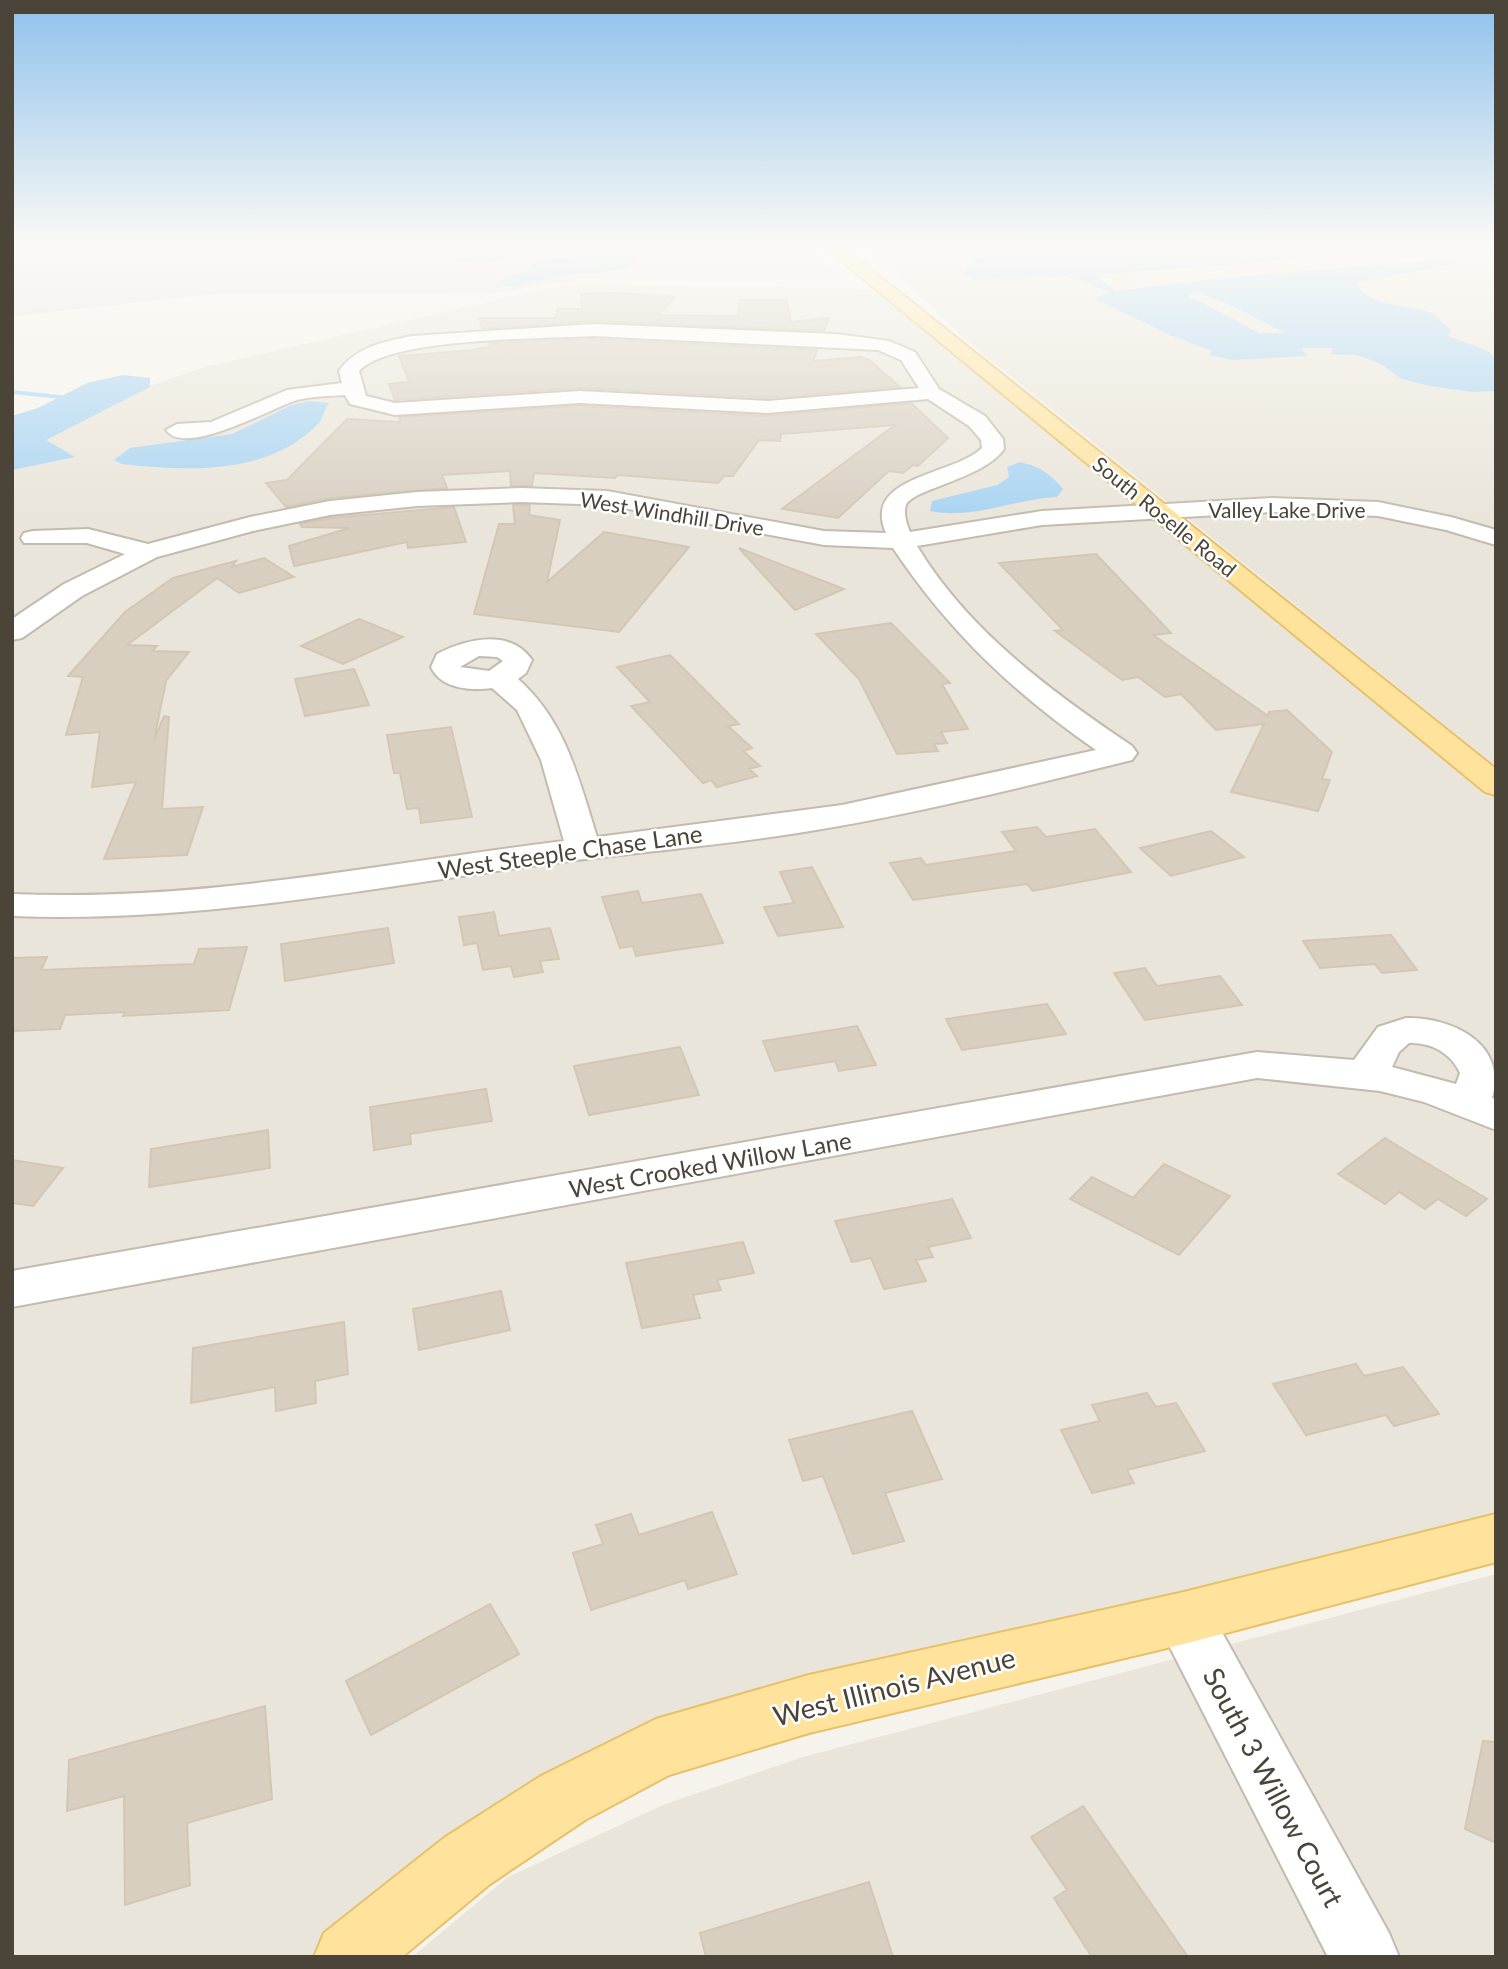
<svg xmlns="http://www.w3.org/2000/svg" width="1508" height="1969" viewBox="0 0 1508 1969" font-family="Lato,sans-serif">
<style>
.residential{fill:#eae5da}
.industrial{fill:#e6e2dd}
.parking{fill:#e5e3e0}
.water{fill:#a9d4f2;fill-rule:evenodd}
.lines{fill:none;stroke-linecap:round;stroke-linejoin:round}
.stream{fill:#a9d4f2;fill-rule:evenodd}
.building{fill:#d8cfc1;stroke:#d3c7b4;stroke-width:2}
.minor-casing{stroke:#c2bbae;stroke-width:4}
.major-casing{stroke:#e6c16a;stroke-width:4}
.minor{fill:#fff;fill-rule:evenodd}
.major{fill:#ffe39c;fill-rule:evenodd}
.labels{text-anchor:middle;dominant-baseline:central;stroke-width:5;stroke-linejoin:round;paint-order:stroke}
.far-street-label{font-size:21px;fill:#4b4439;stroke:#fff}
.street-label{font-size:24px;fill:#4b4439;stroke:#fff}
.near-street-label{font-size:28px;fill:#4b4439;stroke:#fff}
</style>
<rect width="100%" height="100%" fill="#f6f3ec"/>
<!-- residential -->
<g class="residential">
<path d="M 862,248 L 1496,248 L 1496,766 L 962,337 L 916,291 Z"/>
<path d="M 565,284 L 883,289 L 1496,785 L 1496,1538 L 656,1749 L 348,1957 L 12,1957 L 12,434 L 204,367 Z"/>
<path d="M 1496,1574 L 1496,1957 L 412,1957 L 508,1877 L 663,1805 L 803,1757 Z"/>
</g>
<!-- industrial -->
<path class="industrial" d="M 12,248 L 809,248 L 842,277 L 592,278 L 489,294 L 223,293 L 12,316 Z"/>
<!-- parking -->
<path class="parking" d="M 137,250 L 144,272 L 166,287 L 179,285 L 190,292 L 37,312 L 12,281 L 12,272 L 20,260 Z"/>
<!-- water -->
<g class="water">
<path d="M 453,248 L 498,248 L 509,255 C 495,266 462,264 447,256 Z"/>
<path d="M 1003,248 L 1379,248 L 1252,263 L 1101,274 L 1099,278 L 1115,291 L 1224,278 L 1450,259 L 1462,262 L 1356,283 C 1367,307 1407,304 1429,312 C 1438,316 1442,324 1451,329 L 1448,336 L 1488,351 L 1496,359 L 1496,391 L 1472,392 L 1430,386 L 1402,379 L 1381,364 L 1357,355 L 1330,354 L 1333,348 L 1301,348 L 1307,356 L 1233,360 L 1209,355 L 1212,351 L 1170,335 L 1095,299 L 1109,291 L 1065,276 L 976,280 L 962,275 L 973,261 ZM 1195,292 L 1228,304 L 1286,333 L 1259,333 L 1189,296 Z"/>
<path d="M 616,252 L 632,256 L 638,262 L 619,270 L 572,274 L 514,287 L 494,283 L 526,271 L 536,261 Z"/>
<path d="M 123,375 L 150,378 L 150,387 L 46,440 L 75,457 L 12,470 L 12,416 L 38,408 L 87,383 Z"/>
<path d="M 309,401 L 329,403 C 323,410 325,417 317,425 C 266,476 187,471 122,464 L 114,460 L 130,448 L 232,434 L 292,405 Z"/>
<path d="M 1020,462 C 1039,466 1051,474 1063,489 L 1057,497 C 1014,499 973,520 930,511 L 932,501 L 997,485 L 1009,477 L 1007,467 Z"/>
</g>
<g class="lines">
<!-- stream -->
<path class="stream" d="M 12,390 L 61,395 L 64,397 L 61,399 L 12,394 Z"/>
</g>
<!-- building -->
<g class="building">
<path d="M 614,293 L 675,297 L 659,315 L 738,316 L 740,300 L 782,300 L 787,301 L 791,322 L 829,318 L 824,331 L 593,321 L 483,329 L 479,318 L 555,318 L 558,309 L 582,309 L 581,294 Z"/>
<path d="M 593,339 L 817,350 L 813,361 L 860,357 L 869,360 L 900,387 L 768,398 L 580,388 L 395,400 L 389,384 L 409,382 L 399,356 L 464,351 L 491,347 L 489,343 Z"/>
<path d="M 911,403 L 948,438 L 918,466 L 913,465 L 903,473 L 889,471 L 838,518 L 782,509 L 895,425 L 781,434 L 780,441 L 759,440 L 733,476 L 724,476 L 718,483 L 618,475 L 615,478 L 534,473 L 532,486 L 511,486 L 510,471 L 442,475 L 447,488 L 330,498 L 286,507 L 266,483 L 287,480 L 347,419 L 400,422 L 399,417 L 580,406 L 768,416 Z"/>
<path d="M 513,505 L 530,505 L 529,515 L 560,520 L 547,582 L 604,532 L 689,547 L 619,632 L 474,614 L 499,524 L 515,524 Z"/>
<path d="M 454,507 L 466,542 L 408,548 L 407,542 L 294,566 L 289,546 L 350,528 L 302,527 L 300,524 L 330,518 Z"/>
<path d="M 739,548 L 844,589 L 795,610 Z"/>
<path d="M 1096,554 L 1171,633 L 1153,635 L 1268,716 L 1269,712 L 1287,710 L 1332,752 L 1322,779 L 1330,780 L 1318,811 L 1231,792 L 1264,724 L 1216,730 L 1181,694 L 1165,697 L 1138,677 L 1122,680 L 1055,631 L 1063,630 L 999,563 Z"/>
<path d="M 264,558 L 294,577 L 239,593 L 217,578 L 127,645 L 157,646 L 152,651 L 189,652 L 166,681 L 154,740 L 164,716 L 169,717 L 162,809 L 203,807 L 187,855 L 104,859 L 136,782 L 92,787 L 100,732 L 66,735 L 83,677 L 68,676 L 125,612 L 173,578 L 236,561 L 232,567 Z"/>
<path d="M 359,619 L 403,637 L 343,664 L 301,646 Z"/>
<path d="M 891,623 L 950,683 L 942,684 L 968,729 L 941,732 L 947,743 L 934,744 L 938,751 L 897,754 L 859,679 L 816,634 Z"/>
<path d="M 670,655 L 739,724 L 728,726 L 752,748 L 743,751 L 760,766 L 749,769 L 757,776 L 717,787 L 711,780 L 703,783 L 631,706 L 650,702 L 617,667 Z"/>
<path d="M 354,669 L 369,705 L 305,716 L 295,679 Z"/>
<path d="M 451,727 L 472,817 L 421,823 L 419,808 L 407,809 L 400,773 L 394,773 L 387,735 Z"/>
<path d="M 1037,827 L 1046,837 L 1095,829 L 1131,872 L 1033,891 L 1027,884 L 913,900 L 890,863 L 921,858 L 926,865 L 1016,851 L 1002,832 Z"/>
<path d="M 1211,831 L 1244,857 L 1171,876 L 1140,848 Z"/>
<path d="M 812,867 L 843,927 L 778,936 L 764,907 L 794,903 L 780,872 Z"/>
<path d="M 638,891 L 642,903 L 701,894 L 723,943 L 636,956 L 633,946 L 620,948 L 602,897 Z"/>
<path d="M 494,912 L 499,936 L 550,928 L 559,959 L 540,961 L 543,972 L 514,977 L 511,966 L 483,970 L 477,943 L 464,945 L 459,917 Z"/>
<path d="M 388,928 L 394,963 L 285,981 L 281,944 Z"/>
<path d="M 1391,935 L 1417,970 L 1382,973 L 1375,964 L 1320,968 L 1303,941 Z"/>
<path d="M 247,947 L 229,1010 L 123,1016 L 125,1012 L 65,1015 L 60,1029 L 14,1031 L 12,1036 L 12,958 L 47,957 L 41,970 L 194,964 L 199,949 Z"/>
<path d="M 1145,968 L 1157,986 L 1220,976 L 1242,1005 L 1145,1020 L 1114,973 Z"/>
<path d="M 1047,1004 L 1066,1034 L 962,1050 L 946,1019 Z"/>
<path d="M 857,1026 L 876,1065 L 839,1071 L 835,1061 L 775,1071 L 763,1041 Z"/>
<path d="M 680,1047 L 699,1095 L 589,1115 L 574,1066 Z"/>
<path d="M 486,1089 L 492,1121 L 410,1134 L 411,1144 L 374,1150 L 370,1107 Z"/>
<path d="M 268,1130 L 270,1168 L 149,1187 L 151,1149 Z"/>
<path d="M 1385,1138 L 1398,1146 L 1487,1199 L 1466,1216 L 1438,1199 L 1425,1209 L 1399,1192 L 1385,1204 L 1338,1174 Z"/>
<path d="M 12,1160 L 63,1168 L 33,1206 L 12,1203 Z"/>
<path d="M 1164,1164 L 1230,1196 L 1179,1255 L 1070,1199 L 1092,1177 L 1133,1198 Z"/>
<path d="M 952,1199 L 971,1238 L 928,1247 L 933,1257 L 916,1260 L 926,1281 L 884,1289 L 871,1258 L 852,1262 L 835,1221 Z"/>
<path d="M 743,1242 L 754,1273 L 717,1280 L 721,1290 L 693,1295 L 700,1318 L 642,1328 L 626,1263 Z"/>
<path d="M 501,1291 L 510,1330 L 419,1350 L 413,1309 Z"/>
<path d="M 344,1322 L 348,1374 L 315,1381 L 316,1403 L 276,1411 L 275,1387 L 191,1403 L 193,1348 Z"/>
<path d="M 1356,1364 L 1364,1376 L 1403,1367 L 1439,1414 L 1394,1426 L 1386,1415 L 1306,1435 L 1273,1384 Z"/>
<path d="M 1147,1393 L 1156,1407 L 1176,1403 L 1205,1451 L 1127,1470 L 1134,1483 L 1092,1493 L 1061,1430 L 1100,1421 L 1092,1405 Z"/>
<path d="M 912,1411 L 942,1479 L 885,1493 L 904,1541 L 853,1554 L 823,1476 L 803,1481 L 789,1440 Z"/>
<path d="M 712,1512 L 737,1574 L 688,1589 L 685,1580 L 591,1610 L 573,1553 L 603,1544 L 596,1525 L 631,1514 L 639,1535 Z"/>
<path d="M 490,1604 L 519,1654 L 371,1735 L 346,1681 Z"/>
<path d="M 265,1706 L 272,1799 L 187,1823 L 190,1885 L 125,1905 L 124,1796 L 67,1811 L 69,1760 Z"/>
<path d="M 1483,1741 L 1496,1742 L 1496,1843 L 1465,1829 Z"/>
<path d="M 1083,1806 L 1188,1957 L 1092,1957 L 1054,1898 L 1067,1890 L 1031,1837 Z"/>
<path d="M 869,1882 L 893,1957 L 706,1957 L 700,1933 Z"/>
</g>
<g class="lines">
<!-- minor casing -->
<g class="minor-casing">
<g id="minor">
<path d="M 593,324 L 836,334 L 889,341 L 915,352 L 939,389 L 985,416 L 1003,439 L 1004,449 C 983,479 912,489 906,505 C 903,513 907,525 910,532 L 1042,511 L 1272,498 L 1378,502 L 1451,517 L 1496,530 L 1496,545 L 1446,530 L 1378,516 L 1272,512 L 1042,525 L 917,546 C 968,631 1052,692 1132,746 L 1137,753 L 1132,760 C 1023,787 915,814 804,832 C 706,848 608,854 510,869 C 344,893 181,923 12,916 L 12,894 C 203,902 377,864 564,841 L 541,760 L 517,710 L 492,688 C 471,691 441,689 431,667 L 437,654 C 466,639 510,628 532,660 L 526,673 L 518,679 C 566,722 578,777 597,837 L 842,805 L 1096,750 C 1014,693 949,632 893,548 L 824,545 L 607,505 L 521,502 L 417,506 L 330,515 L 253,531 L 157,557 L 82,596 L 22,638 L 12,640 L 12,619 L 64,584 L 125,554 L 87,543 L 24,543 L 21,538 L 24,533 L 33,531 L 88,529 L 148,544 L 250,517 L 330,501 L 417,492 L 521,488 L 607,491 L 824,531 L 886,533 C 861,476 953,476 982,448 L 981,440 L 969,426 L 928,399 L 768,413 L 580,403 L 395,415 L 350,404 L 345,395 C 330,396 312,396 297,400 C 273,407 185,458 166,430 L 177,424 L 211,422 L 287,390 L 342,383 L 339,371 C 357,346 384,342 412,336 ZM 593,336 L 878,350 L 901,360 L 919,388 L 768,401 L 580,391 L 395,403 L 366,396 L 359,371 C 390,337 543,339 593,336 ZM 479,656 L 497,657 L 503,661 L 489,671 L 460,667 Z"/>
<path d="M 1406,1018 C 1451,1017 1508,1043 1492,1098 L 1496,1099 L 1496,1130 L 1424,1102 L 1380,1091 L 1257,1078 L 12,1307 L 12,1271 L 1257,1052 L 1354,1060 L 1378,1027 ZM 1409,1043 C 1431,1042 1451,1053 1460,1073 L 1456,1084 L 1392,1067 L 1399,1052 Z"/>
<path d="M 1184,1592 L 1204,1600 L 1389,1933 L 1399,1957 L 1328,1957 L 1155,1618 L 1164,1600 Z"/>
</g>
</g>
<!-- major casing -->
<g class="major-casing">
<g id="major">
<path d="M 826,248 L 844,248 L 1496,769 L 1496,795 L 1485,792 Z"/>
<path d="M 1496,1514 L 1496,1562 L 1184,1644 L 809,1733 L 669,1775 L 585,1820 L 490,1884 L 402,1957 L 314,1957 L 324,1933 L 444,1838 L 541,1776 L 656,1719 L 809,1675 L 1184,1592 Z"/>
</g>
</g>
<!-- minor -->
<use href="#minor" class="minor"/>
<!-- major -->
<use href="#major" class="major"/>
</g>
<!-- sky -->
<linearGradient id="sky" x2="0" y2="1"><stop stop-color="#8fc1ec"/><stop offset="0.47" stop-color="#fbfaf6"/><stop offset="1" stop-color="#fbfaf6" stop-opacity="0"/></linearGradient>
<rect width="1508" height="524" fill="url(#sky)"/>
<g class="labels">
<!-- far-street labels -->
<g class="far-street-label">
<text x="1287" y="509">Valley Lake Drive</text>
<text transform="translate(672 513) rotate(9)">West Windhill Drive</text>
<text transform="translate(1165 516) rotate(39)">South Roselle Road</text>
</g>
<!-- street labels -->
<g class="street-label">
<text transform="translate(570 851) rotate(-8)">West Steeple Chase Lane</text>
<text transform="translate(710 1164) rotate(-10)">West Crooked Willow Lane</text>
</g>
<!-- near-street labels -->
<g class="near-street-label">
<text transform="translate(894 1686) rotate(-14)">West Illinois Avenue</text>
<text transform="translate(1274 1787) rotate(62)">South 3 Willow Court</text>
</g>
</g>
<!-- border -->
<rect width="1508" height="1969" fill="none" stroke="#4b4439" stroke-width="28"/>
</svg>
